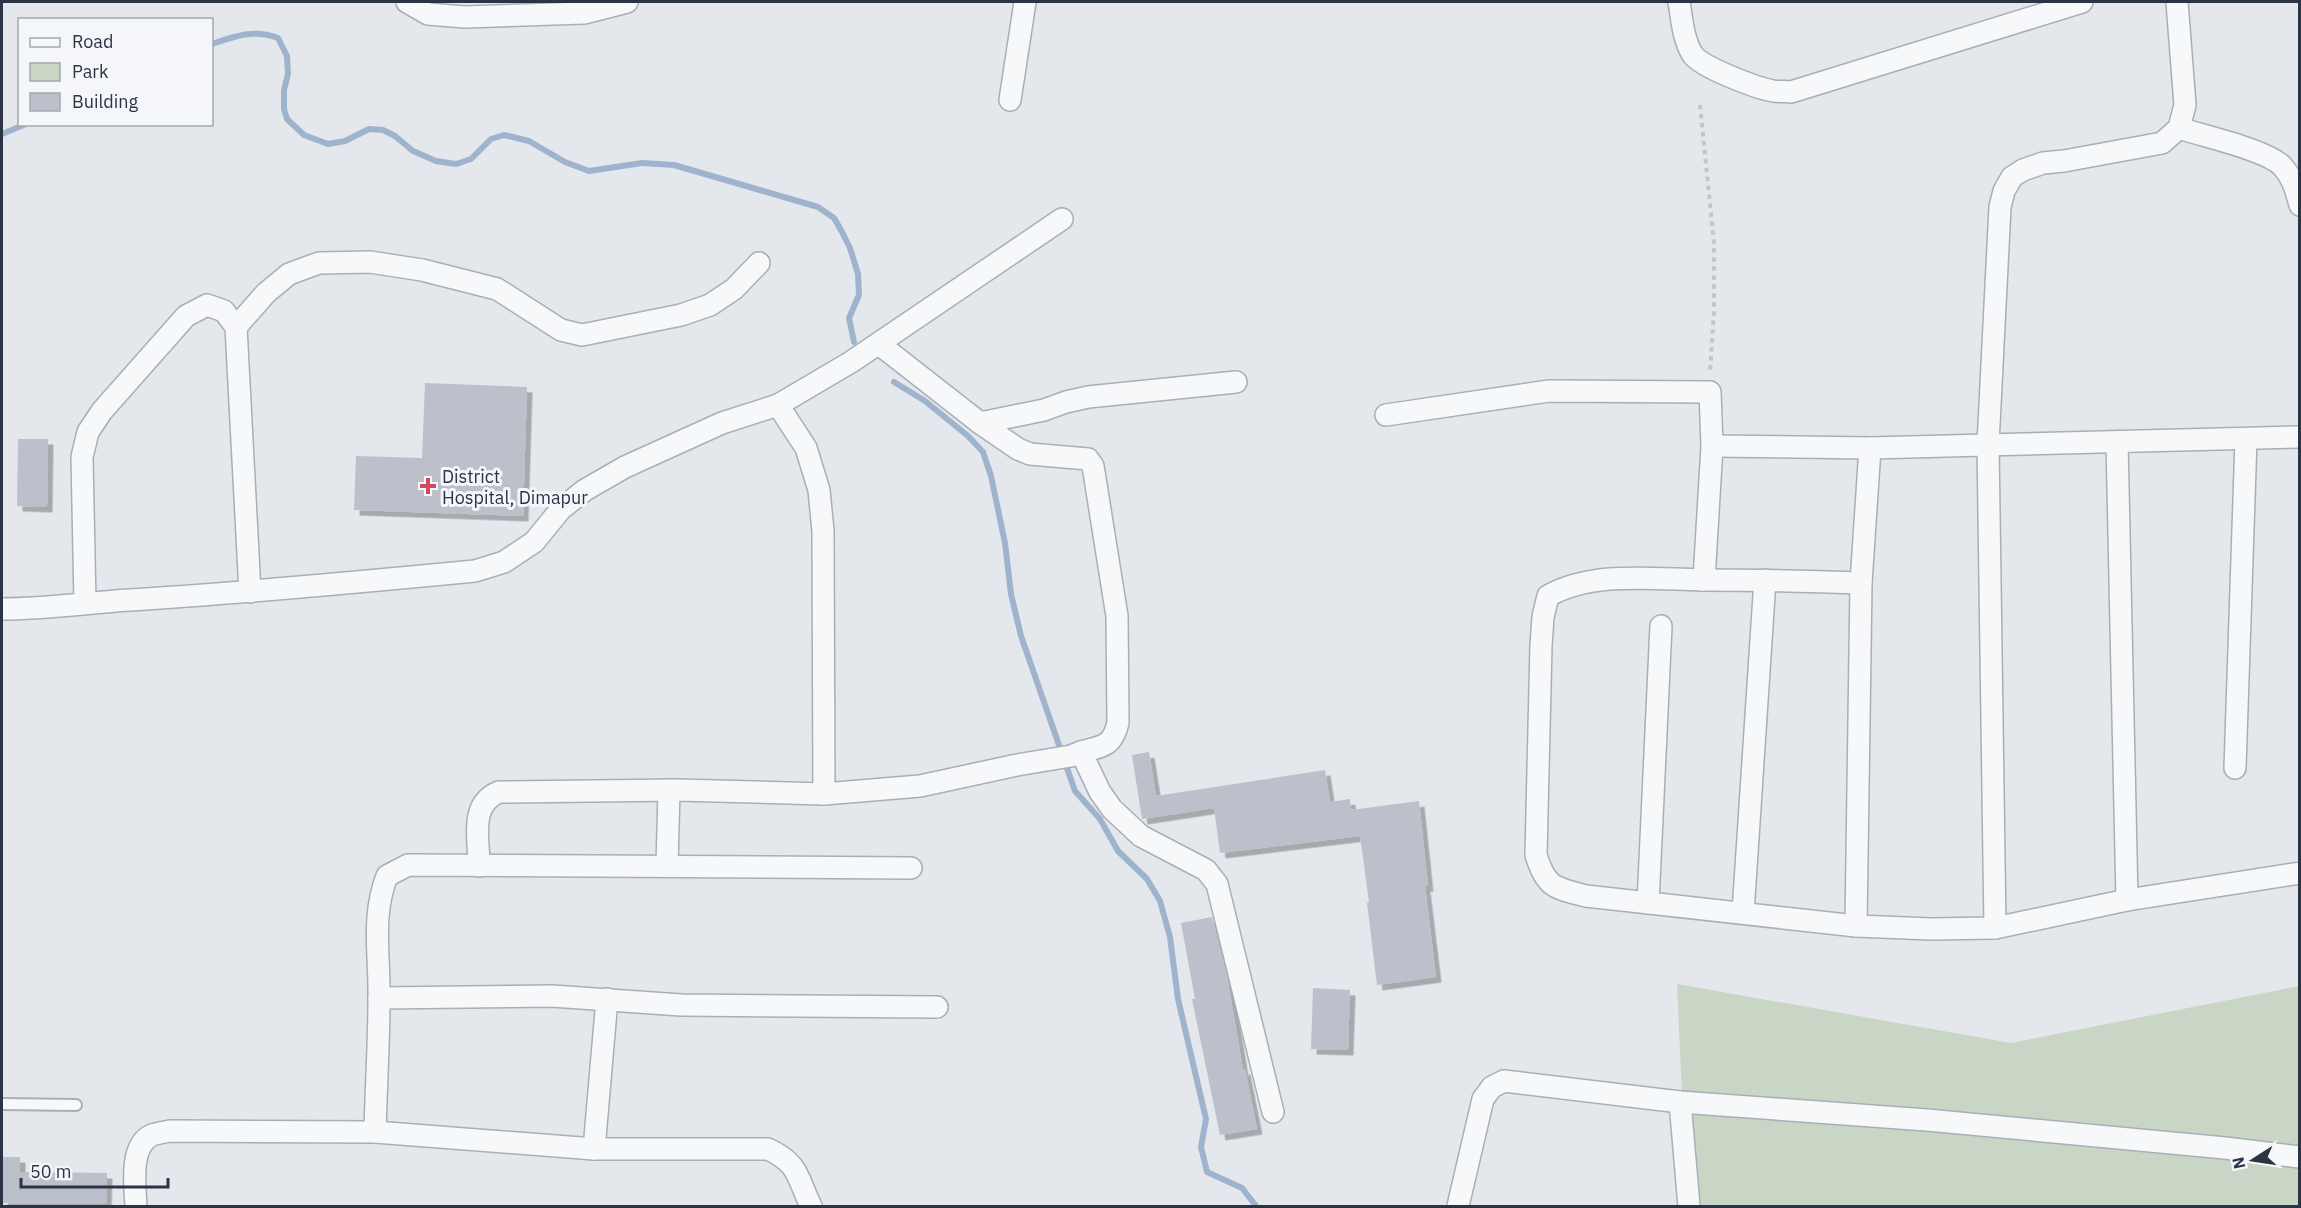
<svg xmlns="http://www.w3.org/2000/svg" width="2301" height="1208" viewBox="0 0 2301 1208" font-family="'IBM Plex Sans',sans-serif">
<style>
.green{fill:#c9d6c5}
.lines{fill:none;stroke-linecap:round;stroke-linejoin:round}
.stream{stroke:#9fb4cc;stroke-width:6}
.building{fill:#bbc0ca;filter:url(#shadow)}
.service-casing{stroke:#a9aeb7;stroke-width:14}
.minor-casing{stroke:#a9aeb7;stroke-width:24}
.path{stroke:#c2c5cb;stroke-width:4;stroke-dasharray:4.5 4.5;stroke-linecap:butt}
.service{stroke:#f7f8fa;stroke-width:10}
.minor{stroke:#f7f8fa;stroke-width:21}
.poi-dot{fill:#d1495b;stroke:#f4f6f9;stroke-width:2}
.labels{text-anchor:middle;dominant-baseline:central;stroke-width:6;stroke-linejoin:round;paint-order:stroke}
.poi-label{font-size:18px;fill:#2b3445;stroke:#f4f6f9;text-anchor:start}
</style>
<defs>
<filter id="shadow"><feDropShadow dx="5.5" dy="5.5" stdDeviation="0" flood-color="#0004"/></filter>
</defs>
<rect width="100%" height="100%" fill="#e4e7ec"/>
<!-- green -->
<path class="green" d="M 1677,984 L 2011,1043 L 2299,986 L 2299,1206 L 1687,1206 Z"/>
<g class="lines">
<!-- stream -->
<g class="stream">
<path d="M 212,44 C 235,36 254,29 278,38 L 287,56 L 288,74 L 284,90 L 284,109 L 287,119 L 304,135 L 328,144 L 345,141 L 369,129 L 383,130 L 395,136 L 413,151 L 436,161 L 456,164 L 471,159 L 491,139 L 504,135 L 529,141 L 565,162 L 589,171 L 642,163 L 674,165 L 818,207 L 834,218 L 842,232 L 850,248 L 858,274 L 859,295 L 849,318 L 854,342"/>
<path d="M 2,134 L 26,124"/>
<path d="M 894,382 L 925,401 L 968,436 L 983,452 L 991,476 L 1005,543 L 1011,594 L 1021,636 L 1075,791 L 1100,819 L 1118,851 L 1147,879 L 1160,901 L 1170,937 L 1178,999 L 1206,1119 L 1201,1147 L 1207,1172 L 1242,1188 L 1256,1206"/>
</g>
</g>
<!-- building -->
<g class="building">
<path d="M 425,383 L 527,387 L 523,516 L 354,510 L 356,456 L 422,458 Z"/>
<path d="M 18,439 L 48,439 L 47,507 L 17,506 Z"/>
<path d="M 1149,752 L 1156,796 L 1325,770 L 1330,802 L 1350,799 L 1351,810 L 1419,801 L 1428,886 L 1425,886 L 1436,977 L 1377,985 L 1367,903 L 1369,902 L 1360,836 L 1220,853 L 1214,808 L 1142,819 L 1132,755 Z"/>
<path d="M 1212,917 L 1227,976 L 1243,1070 L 1245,1069 L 1257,1129 L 1220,1135 L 1192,999 L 1195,999 L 1181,923 Z"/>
<path d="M 1313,988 L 1350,990 L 1348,1050 L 1311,1049 Z"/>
<path d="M 2,1157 L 20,1157 L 20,1172 L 107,1173 L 106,1204 L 2,1203 Z"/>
</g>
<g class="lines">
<!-- service casing -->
<g class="service-casing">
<path id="service" d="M 2,1104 L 76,1105"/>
</g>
<!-- minor casing -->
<g class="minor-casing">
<g id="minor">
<path d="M 407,2 L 428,14 L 465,17 L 584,13 L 627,2"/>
<path d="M 1679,2 C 1682,19 1683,40 1693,55 C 1703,68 1757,88 1773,91 C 1779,92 1786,91 1791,92 L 2082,2"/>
<path d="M 1010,100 L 1025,2"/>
<path d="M 2179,128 C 2202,136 2269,150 2283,167 C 2293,178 2296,191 2300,205"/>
<path d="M 236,327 L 266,293 L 289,274 L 319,263 L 370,262 L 422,270 L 497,289 L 561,330 L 582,335 L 681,315 L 710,305 L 734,289 L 759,263"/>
<path d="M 879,344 L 980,423 L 1018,449 L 1030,454 L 1088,459 L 1093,466 L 1117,616 L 1118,723 C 1112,747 1103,746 1081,752"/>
<path d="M 778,405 L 806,448 L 819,490 L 823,531 L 824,794"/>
<path d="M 1386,415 L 1549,391 L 1710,392 L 1712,446 L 1704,580"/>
<path d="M 980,423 L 1044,410 L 1066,402 L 1088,397 L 1236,382"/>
<path d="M 2117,442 L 2127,900"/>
<path d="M 1712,446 L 1870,448 L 2300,437"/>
<path d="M 1870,448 L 1861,583 C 1808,581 1754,580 1701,580 C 1651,579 1593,571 1548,596 L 1543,617 L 1541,645 L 1536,855 C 1546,888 1555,888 1586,896 L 1856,926 L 1931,929 L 1995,928 L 2127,900 L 2300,873"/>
<path d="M 85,603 L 82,457 L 88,432 L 102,411 L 186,316 L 207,305 L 224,311 L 236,327 L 250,592"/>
<path d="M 2,609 C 44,609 86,603 129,600 C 245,593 360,582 475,571 L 504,562 L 534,542 L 561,509 L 585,490 L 625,467 L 722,423 L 778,405 L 851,362 L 1062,219"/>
<path d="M 2235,768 L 2246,439"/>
<path d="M 479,866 C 479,839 469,804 499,792 L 678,790 L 824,794 L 920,786 L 1017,765 L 1071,756 L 1081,752 L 1100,792 L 1112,809 L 1141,836 L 1206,870 L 1217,884 L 1273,1112"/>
<path d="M 667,866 L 669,790"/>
<path d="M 1648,903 L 1661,626"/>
<path d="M 1743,913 L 1765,580"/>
<path d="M 1856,926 L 1861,583"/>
<path d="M 1995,928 L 1988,444 L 2000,207 L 2004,191 L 2012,177 L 2023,170 L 2043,163 L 2064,161 L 2162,143 L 2179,128 L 2185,105 L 2177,2"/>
<path d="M 379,998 L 552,996 L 681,1005 L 937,1007"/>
<path d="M 1680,1102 L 1689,1206"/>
<path d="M 375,1132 L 594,1149 L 768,1149 C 800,1164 797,1178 811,1206"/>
<path d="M 594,1149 L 607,999"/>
<path d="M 136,1206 C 135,1187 129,1145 152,1135 C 157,1133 165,1132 170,1131 L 375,1132 C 376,1088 379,1043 379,999 C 380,956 371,917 387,876 L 408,865 L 911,868"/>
<path d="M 1458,1206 L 1483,1099 L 1492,1087 L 1504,1081 L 1680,1102 L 1927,1120 L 2225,1148 L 2300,1157"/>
</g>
</g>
<!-- path -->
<path class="path" d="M 1700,105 L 1714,243 L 1714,311 L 1710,374"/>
<!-- service -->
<use href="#service" class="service"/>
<!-- minor -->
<use href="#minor" class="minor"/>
</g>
<!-- markers -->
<path class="poi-dot" d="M425 477h6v6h6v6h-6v6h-6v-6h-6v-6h6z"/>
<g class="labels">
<!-- poi labels -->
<g class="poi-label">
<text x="442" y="476">District<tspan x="442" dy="21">Hospital, Dimapur</tspan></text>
</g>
</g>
<!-- border -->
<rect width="2301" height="1208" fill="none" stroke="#2b3445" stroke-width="6"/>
<!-- legend -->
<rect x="18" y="18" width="195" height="108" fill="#f4f6f9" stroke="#a4a8b1" stroke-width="1.5"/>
<rect x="30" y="38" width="30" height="9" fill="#f7f8fa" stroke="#a4a8b1" stroke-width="1.5"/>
<text x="72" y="48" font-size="18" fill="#2b3445">Road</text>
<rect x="30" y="63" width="30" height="18" fill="#c9d6c5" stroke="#a4a8b1" stroke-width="1.5"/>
<text x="72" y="78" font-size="18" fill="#2b3445">Park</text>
<rect x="30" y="93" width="30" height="18" fill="#bbc0ca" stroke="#a4a8b1" stroke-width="1.5"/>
<text x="72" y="108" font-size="18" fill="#2b3445">Building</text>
<!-- north arrow -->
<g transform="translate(2253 1160) rotate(258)" stroke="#f4f6f9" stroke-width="4.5" paint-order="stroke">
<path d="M0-4.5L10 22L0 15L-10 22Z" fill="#2b3445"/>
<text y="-9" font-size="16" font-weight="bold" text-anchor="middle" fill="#2b3445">N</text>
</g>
<!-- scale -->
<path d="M21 1178v9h147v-9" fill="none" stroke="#2b3445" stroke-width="3"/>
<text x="30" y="1178" font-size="18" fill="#2b3445" stroke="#f4f6f9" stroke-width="4.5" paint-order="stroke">50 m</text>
</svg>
